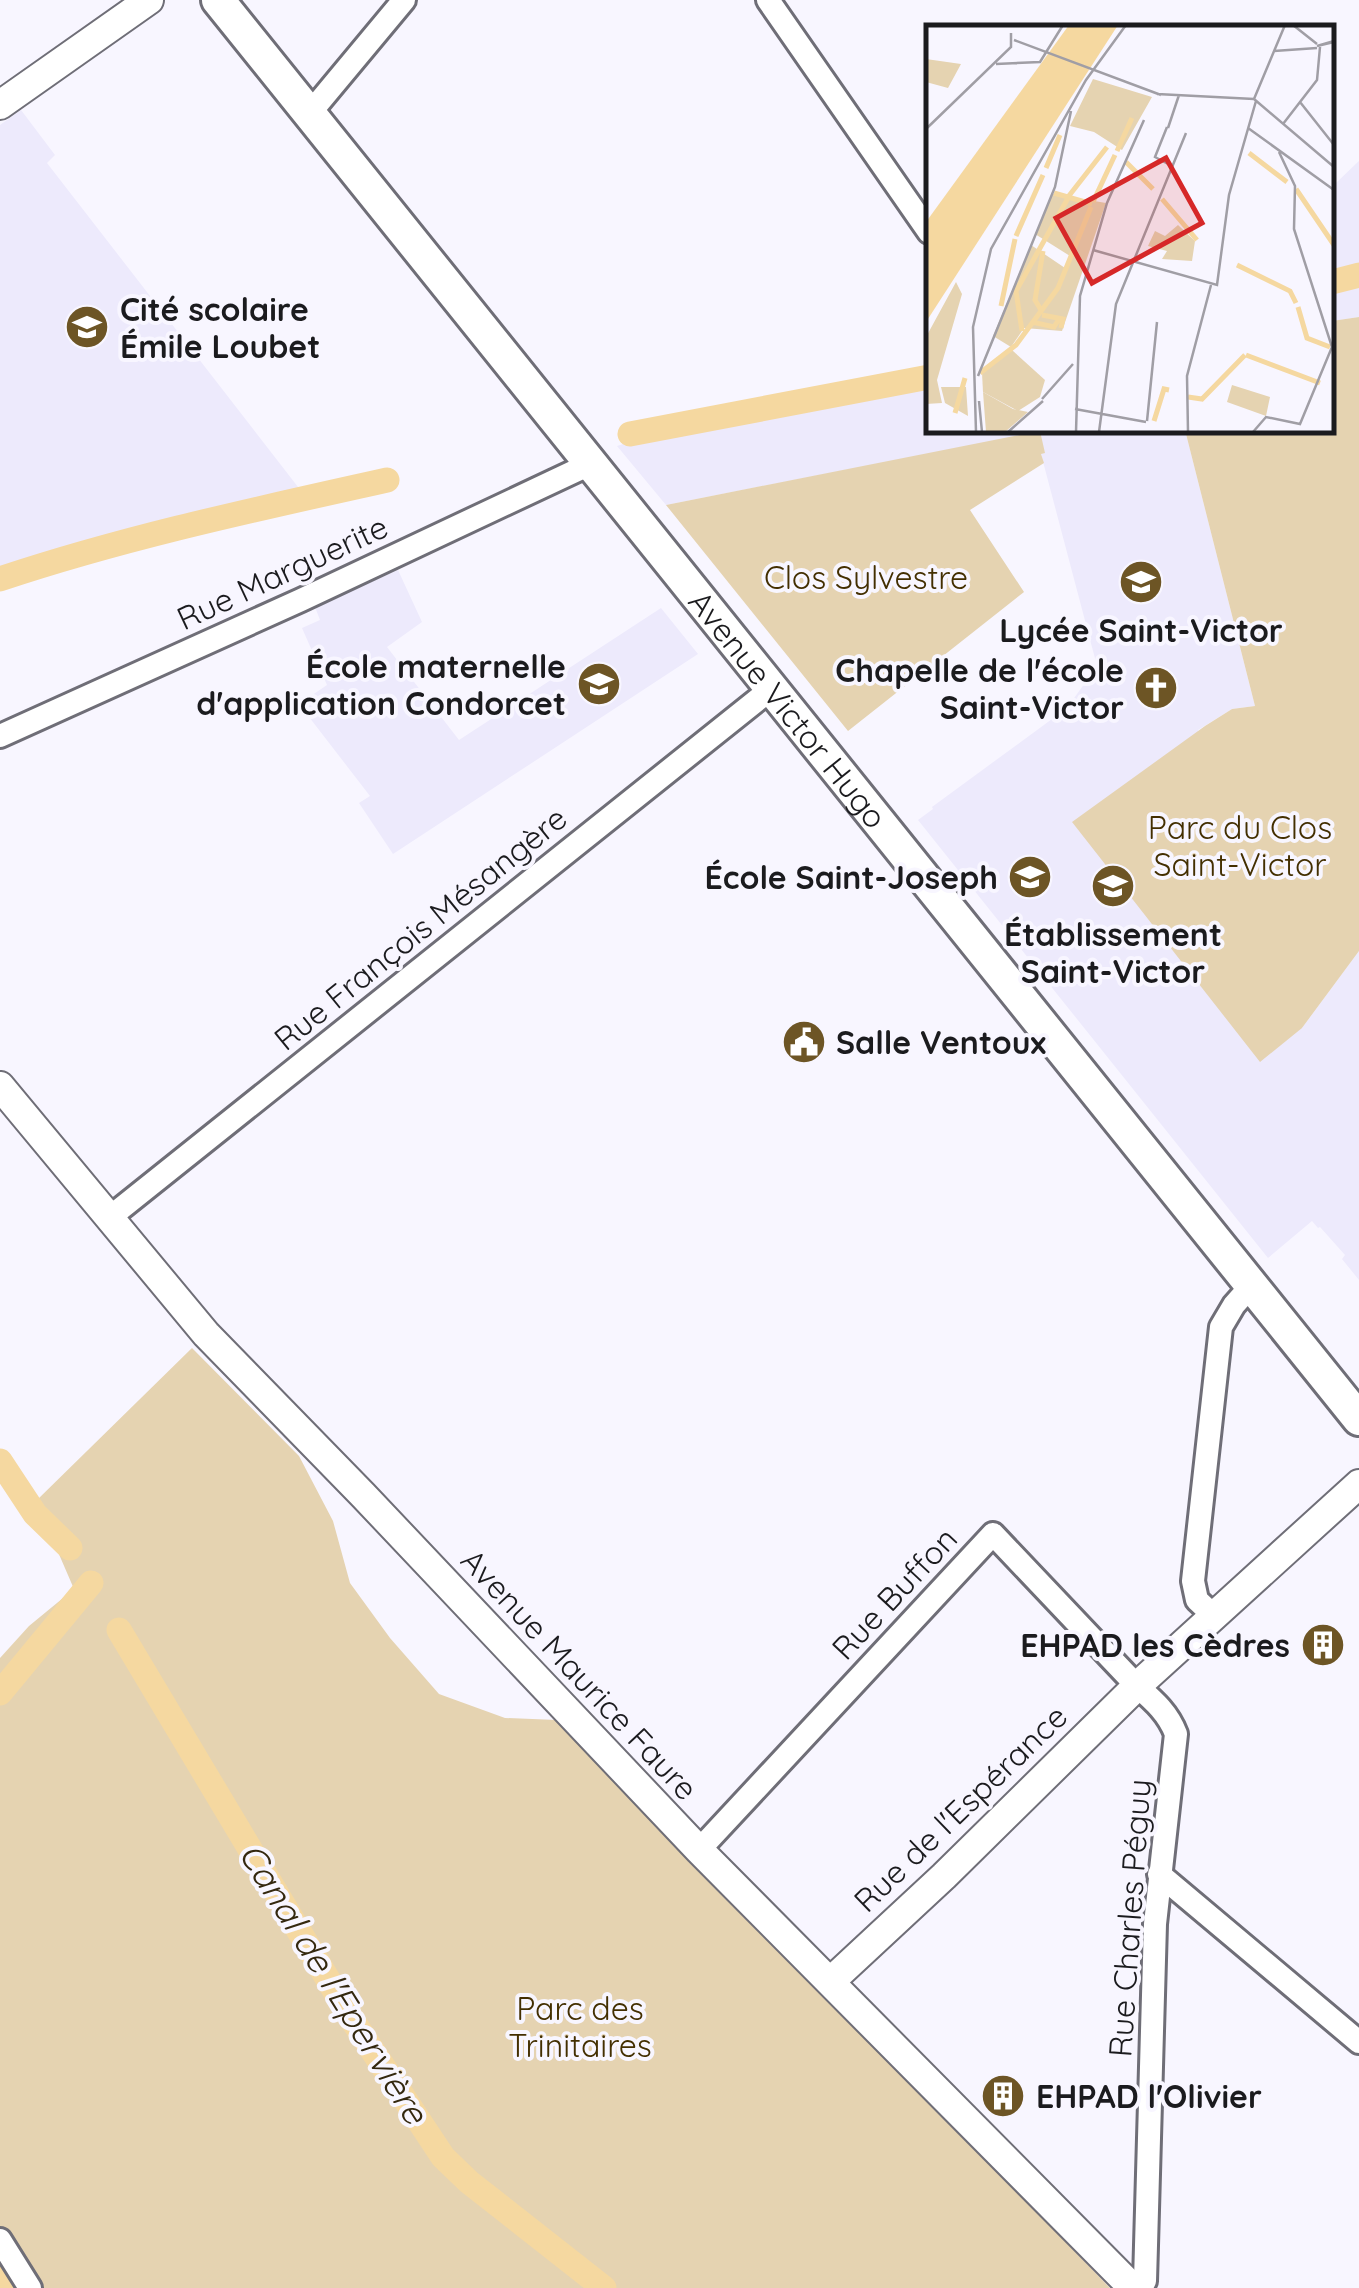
<svg xmlns="http://www.w3.org/2000/svg" width="1359" height="2288" viewBox="0 0 1359 2288" font-family="Quicksand,sans-serif">
<style>
.built{fill:#edeafc}
.green{fill:#e5d3b1}
.lines{fill:none;stroke-linecap:round;stroke-linejoin:round}
.canal{stroke:#f5d8a0;stroke-width:25}
.minor-casing{stroke:#6f6e77;stroke-width:28}
.tertiary-casing{stroke:#6f6e77;stroke-width:32}
.secondary-casing{stroke:#6f6e77;stroke-width:38}
.minor{stroke:#fff;stroke-width:22}
.tertiary{stroke:#fff;stroke-width:28}
.secondary{stroke:#fff;stroke-width:32}
.labels{text-anchor:middle;dominant-baseline:central;stroke-width:8;stroke-linejoin:round;paint-order:stroke}
.poi-label{font-size:32px;font-weight:bold;fill:#1b1b1e;stroke:#f8f6ff;text-anchor:end}
.street-label{font-size:32px;fill:#1b1b1e;stroke:#f8f6ff}
.park-label{font-size:32px;fill:#432f01;stroke:#f8f6ff}
.water-label{font-size:35px;font-style:italic;fill:#34280f;stroke:#f8f6ff}
.inset-river{fill:none;stroke:#f5d8a0;stroke-width:5}
.inset-road{fill:none;stroke:#a09ea5;stroke-width:2.5}
.view{fill:#d62828;fill-opacity:0.15;stroke:#d62828;stroke-width:5}
.inset-edge{fill:none;stroke:#1b1b1e;stroke-width:5}
</style>
<rect width="100%" height="100%" fill="#f8f6ff"/>
<!-- built -->
<g class="built">
<path d="M 21,110 L 55,155 L 47,163 L 305,496 L 0,579 L 0,125 Z"/>
<path d="M 1359,161 L 1359,317 L 1332,321 L 1332,181 L 1335,184 Z"/>
<path d="M 929,382 L 929,430 L 1185,430 L 1255,706 L 1232,709 L 1198,730 L 1302,1028 L 1359,951 L 1359,1280 L 1342,1259 L 1345,1255 L 1320,1227 L 1318,1228 L 1312,1221 L 1268,1258 L 918,820 L 933,809 L 932,807 L 1067,708 L 1097,666 L 1041,454 L 1040,432 L 666,505 L 617,446 L 657,433 Z"/>
<path d="M 398,570 L 422,622 L 387,647 L 459,740 L 661,608 L 698,654 L 393,854 L 359,803 L 370,796 L 299,704 L 327,685 L 302,628 L 320,620 L 315,607 Z"/>
</g>
<!-- green -->
<g class="green">
<path d="M 1359,317 L 1359,951 L 1302,1028 L 1260,1062 L 1072,822 L 1205,726 L 1232,709 L 1255,706 L 1185,430 L 1332,430 L 1332,321 Z"/>
<path d="M 1040,431 L 1045,453 L 1041,454 L 1044,463 L 970,510 L 1024,592 L 848,731 L 666,505 Z"/>
<path d="M 192,1348 L 299,1456 L 333,1521 L 350,1583 L 390,1638 L 439,1694 L 505,1718 L 557,1720 L 769,1934 L 1110,2288 L 0,2288 L 0,1658 L 29,1626 L 74,1589 L 36,1501 Z"/>
</g>
<g class="lines">
<!-- canal -->
<g class="canal">
<path d="M 1332,282 L 1359,275"/>
<path d="M 630,434 L 929,377"/>
<path d="M 0,579 C 126,537 257,509 387,480"/>
<path d="M 0,1461 L 35,1514 L 70,1548"/>
<path d="M 119,1630 L 351,2018 L 443,2157 L 469,2182 L 604,2288"/>
<path d="M 0,1693 L 91,1583"/>
<path d="M 0,2266 L 14,2288"/>
</g>
<!-- minor casing -->
<g class="minor-casing">
<g id="minor">
<path d="M 768,0 L 929,232"/>
<path d="M 310,113 L 404,0"/>
<path d="M 0,736 L 301,600 L 590,464"/>
<path d="M 109,1218 L 771,689"/>
<path d="M 1213,1615 L 1197,1600 L 1193,1581 L 1221,1327 L 1234,1305 L 1251,1286"/>
<path d="M 699,1850 L 993,1534 L 1137,1686 C 1154,1701 1168,1713 1176,1734 L 1155,1924 L 1145,2281 L 1140,2288"/>
<path d="M 1159,1874 L 1359,2042"/>
<path d="M 0,2240 L 30,2288"/>
</g>
</g>
<!-- tertiary casing -->
<g class="tertiary-casing">
<g id="tertiary">
<path d="M 0,105 L 149,0"/>
<path d="M 0,1086 L 206,1334 L 363,1495 L 699,1850 L 1133,2288"/>
<path d="M 831,1981 L 944,1876 L 1137,1686 L 1359,1484"/>
</g>
</g>
<!-- secondary casing -->
<g class="secondary-casing">
<g id="secondary">
<path id="s1" d="M 218,0 L 1359,1419"/>
</g>
</g>
<!-- minor -->
<use href="#minor" class="minor"/>
<!-- tertiary -->
<use href="#tertiary" class="tertiary"/>
<!-- secondary -->
<use href="#secondary" class="secondary"/>
</g>
<!-- icons -->
<defs>
<g id="school-disc" transform="scale(2.25)"><circle r="9.5" fill="#6d5525" stroke="#f8f6ff"/><path d="M0-5L7-2L0 1L-7-2ZM-4 1L0 2.5L4 1V4Q0 6-4 4Z" fill="#fff"/></g>
<g id="church-disc" transform="scale(2.25)"><circle r="9.5" fill="#6d5525" stroke="#f8f6ff"/><path d="M-1.2-6h2.4v3.5h3.3v2.4h-3.3V6h-2.4V-.1h-3.3v-2.4h3.3Z" fill="#fff"/></g>
<g id="civic-disc" transform="scale(2.25)"><circle r="9.5" fill="#6d5525" stroke="#f8f6ff"/><path d="M-.6-6.5H3V-4.5H.6V-3L4-1V1h2V6H-6V1h2V-1L-.6-3ZM-1.2 2.5V6h2.4V2.5Z" fill="#fff"/></g>
<g id="building-disc" transform="scale(2.25)"><circle r="9.5" fill="#6d5525" stroke="#f8f6ff"/><path d="M-4-6H4V6H1V3H-1V6H-4ZM-2.5-4.3h1.7v1.8h-1.7ZM.8-4.3h1.7v1.8H.8ZM-2.5-1h1.7V.8h-1.7ZM.8-1h1.7V.8H.8Z" fill="#fff"/></g>
</defs>
<g fill-rule="evenodd">
<use href="#school-disc" x="87" y="327"/>
<use href="#school-disc" x="1141" y="582"/>
<use href="#school-disc" x="599" y="684"/>
<use href="#church-disc" x="1156" y="688"/>
<use href="#school-disc" x="1030" y="877"/>
<use href="#school-disc" x="1113" y="886"/>
<use href="#civic-disc" x="804" y="1042"/>
<use href="#building-disc" x="1323" y="1645"/>
<use href="#building-disc" x="1003" y="2096"/>
</g>
<g class="labels">
<!-- poi labels -->
<g class="poi-label">
<text x="120" y="309" text-anchor="start">Cité scolaire<tspan x="120" dy="37">Émile Loubet</tspan></text>
<text x="1141" y="630" text-anchor="middle">Lycée Saint-Victor</text>
<text x="566" y="666">École maternelle<tspan x="566" dy="37">d'application Condorcet</tspan></text>
<text x="1124" y="670">Chapelle de l'école<tspan x="1124" dy="37">Saint-Victor</tspan></text>
<text x="998" y="877">École Saint-Joseph</text>
<text x="1113" y="934" text-anchor="middle">Établissement<tspan x="1113" dy="37">Saint-Victor</tspan></text>
<text x="836" y="1042" text-anchor="start">Salle Ventoux</text>
<text x="1290" y="1645">EHPAD les Cèdres</text>
<text x="1036" y="2096" text-anchor="start">EHPAD l'Olivier</text>
</g>
<!-- street labels -->
<g class="street-label">
<text transform="translate(282 572) rotate(-25)">Rue Marguerite</text>
<text stroke="none"><textPath href="#s1" startOffset="910">Avenue Victor Hugo</textPath></text>
<text transform="translate(420 928) rotate(-39)">Rue François Mésangère</text>
<text transform="translate(894 1593) rotate(-47)">Rue Buffon</text>
<text transform="translate(580 1674) rotate(47)">Avenue Maurice Faure</text>
<text transform="translate(960 1808) rotate(-44)">Rue de l'Espérance</text>
<text transform="translate(1129 1918) rotate(-86)">Rue Charles Péguy</text>
</g>
<!-- park labels -->
<g class="park-label">
<text x="866" y="577">Clos Sylvestre</text>
<text x="1240" y="827">Parc du Clos<tspan x="1240" dy="37">Saint-Victor</tspan></text>
<text x="580" y="2008">Parc des<tspan x="580" dy="37">Trinitaires</tspan></text>
</g>
<!-- water labels -->
<g class="water-label">
<text transform="translate(334 1983) rotate(58)">Canal de l'Epervière</text>
</g>
</g>
<!-- overview -->
<g transform="translate(926 25)">
<rect width="408" height="408" fill="#f8f6ff"/>
<path d="M 86,325 L 119,355 L 114,372 L 92,386 L 57,367 L 56,348 Z" fill="#e5d3b1"/>
<path d="M 0,34 L 35,39 L 22,63 L 0,57 ZM 167,54 L 226,72 L 196,125 L 168,107 L 144,101 ZM 127,169 L 180,178 L 136,306 L 98,303 L 85,322 L 67,311 L 105,220 L 139,243 L 144,231 L 109,209 ZM 252,200 L 269,216 L 266,236 L 236,234 L 241,226 L 222,221 L 229,206 L 239,211 ZM 30,257 L 36,269 L 11,355 L 16,378 L 0,379 L 0,312 ZM 306,360 L 344,372 L 340,391 L 301,377 ZM 15,362 L 40,362 L 42,391 L 19,378 ZM 57,367 L 87,384 L 102,387 L 79,407 L 60,407 Z" fill="#e5d3b1"/>
<path d="M 143,0 L 192,0 L 0,297 L 0,197 Z" fill="#f5d8a0"/>
<path class="inset-river" d="M 191,126 L 206,93M 323,128 L 361,157M 200,137 L 227,164M 120,143 L 134,110M 370,164 L 408,220M 128,168 L 166,179M 142,172 L 181,122M 236,174 L 271,215M 167,177 L 189,130M 90,211 L 117,150M 311,240 L 364,266 L 370,278M 75,281 L 89,214M 372,282 L 381,313 L 404,322M 115,285 L 109,275 L 117,226M 116,290 L 137,294 L 135,303M 106,297 L 128,302 L 133,294M 96,306 L 90,266 L 142,173M 320,330 L 394,358M 54,348 L 90,320 L 132,263 L 165,182M 262,372 L 276,374 L 319,330M 29,388 L 39,353M 228,396 L 238,364 L 243,365"/>
<path class="inset-road" d="M 367,0 L 391,19M 88,15 L 235,70M 408,16 L 391,21 L 408,17M 348,26 L 391,23M 70,39 L 114,37 L 137,0M 231,69 L 328,74M 328,74 L 408,142M 328,74 L 359,0M 374,77 L 408,120M 357,99 L 391,55 L 394,22M 241,102 L 229,132 L 246,141M 242,103 L 253,70M 322,103 L 408,165M 0,104 L 85,22 L 85,8M 167,225 L 291,260 L 303,170 L 330,76M 52,351 L 129,162 L 145,86M 116,374 L 147,339M 53,376 L 56,407M 149,384 L 220,397M 221,396 L 231,297M 50,407 L 47,302 L 65,224 L 160,55 L 200,0M 82,407 L 117,376M 150,407 L 154,271 L 181,178 L 218,95M 173,407 L 190,279 L 260,108M 262,407 L 261,351 L 285,260M 327,407 L 340,392 L 374,399 L 406,322 L 368,204 L 369,161 L 353,127"/>
<path class="view" d="M 240,133 L 276,198 L 166,258 L 130,193 Z"/>
<rect width="408" height="408" class="inset-edge"/>
</g>
</svg>
